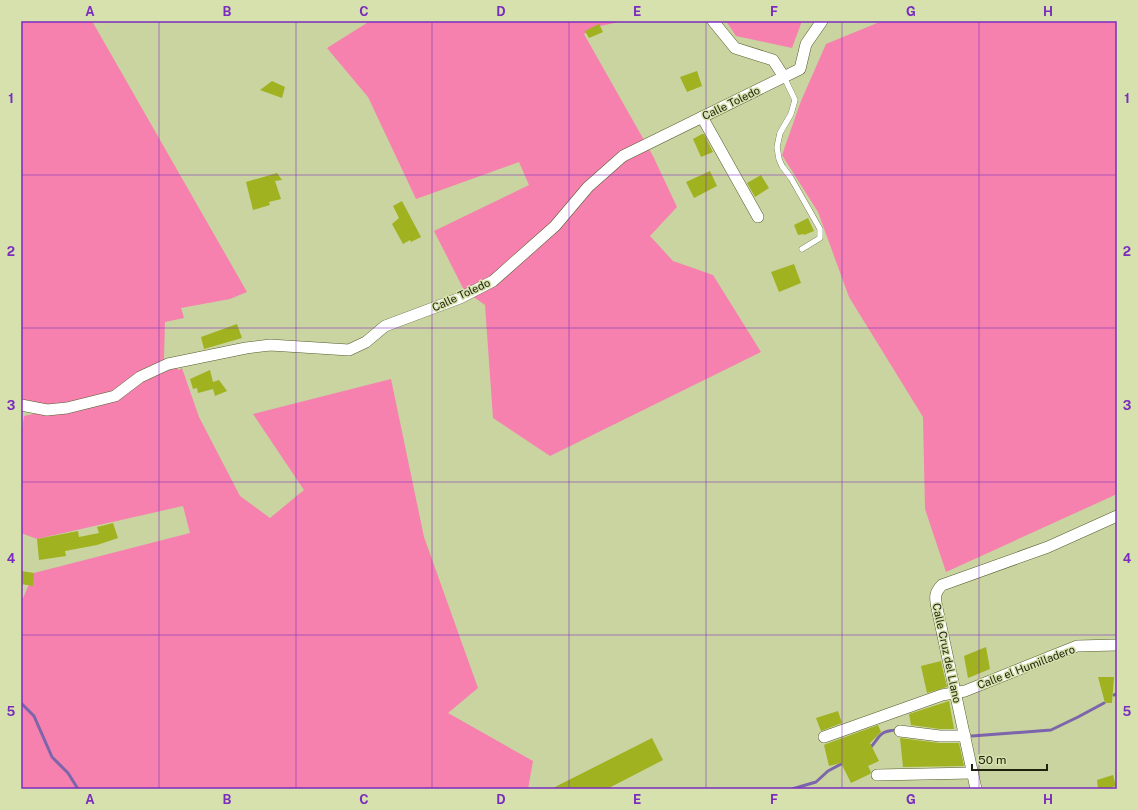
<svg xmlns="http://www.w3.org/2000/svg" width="1138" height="810" viewBox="0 0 1138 810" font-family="'Public Sans',sans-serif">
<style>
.green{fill:#f681af}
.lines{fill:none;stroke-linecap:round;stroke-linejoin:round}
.stream{stroke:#7c65ab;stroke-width:3}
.building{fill:#a0b220}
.lane-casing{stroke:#555d2e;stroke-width:6}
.street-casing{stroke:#555d2e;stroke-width:12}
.lane{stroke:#fff;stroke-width:5.5}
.street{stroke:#fff;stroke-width:11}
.grid{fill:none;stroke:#7b2cbf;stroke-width:1;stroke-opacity:0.55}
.labels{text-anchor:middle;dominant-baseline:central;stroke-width:3;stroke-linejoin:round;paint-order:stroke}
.street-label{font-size:11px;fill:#1e210d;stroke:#d6e1ad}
.neatline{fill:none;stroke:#7b2cbf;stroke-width:1.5}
.grid-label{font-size:13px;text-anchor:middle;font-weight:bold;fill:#7b2cbf}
</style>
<rect width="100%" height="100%" fill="#c9d4a0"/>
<!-- green -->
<g class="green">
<path d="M 21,21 L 92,21 L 247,292 L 230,299 L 181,308 L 184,318 L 165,322 L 164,359 L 179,370 L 182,368 L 199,417 L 240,496 L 270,518 L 304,490 L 253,414 L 391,379 L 424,537 L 478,688 L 448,713 L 533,761 L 528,789 L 21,789 L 21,597 L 23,598 L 34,573 L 190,533 L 183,506 L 37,539 L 21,533 L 21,438 L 24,416 L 46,411 L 21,405 Z"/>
<path d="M 370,21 L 624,21 L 600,26 L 584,34 L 653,156 L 677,207 L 650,236 L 673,261 L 713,275 L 761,352 L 550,456 L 493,418 L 485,305 L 464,290 L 434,231 L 529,185 L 519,162 L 416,199 L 368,97 L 327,48 Z"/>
<path d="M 726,21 L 802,21 L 792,48 L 736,36 Z"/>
<path d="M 882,21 L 1117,21 L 1117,494 L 946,572 L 925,509 L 923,417 L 849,297 L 818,212 L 782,155 L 801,101 L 826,44 Z"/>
</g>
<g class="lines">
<!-- stream -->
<g class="stream">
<path d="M 1114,695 L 1117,694"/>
<path d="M 21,703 L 34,716 L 52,757 L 68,773 L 78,789"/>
<path d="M 972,736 L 1051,730 L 1078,717 L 1104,703"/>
<path d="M 869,749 C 881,737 877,731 897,730"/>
<path d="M 792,789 L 816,782 L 828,771 L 845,762"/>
</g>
</g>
<!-- building -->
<g class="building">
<path d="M 599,24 L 603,32 L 589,38 L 585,31 Z"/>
<path d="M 697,71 L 702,86 L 687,92 L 680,77 Z"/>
<path d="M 272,81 L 285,87 L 282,98 L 260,90 Z"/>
<path d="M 702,134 L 704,134 L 713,152 L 701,157 L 693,139 Z"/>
<path d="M 710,171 L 717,186 L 694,198 L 686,182 Z"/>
<path d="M 277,173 L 282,180 L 275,181 L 281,199 L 269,202 L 270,205 L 253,210 L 246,182 Z"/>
<path d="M 761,175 L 769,188 L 755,197 L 747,183 Z"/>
<path d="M 402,201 L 421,237 L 411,242 L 410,240 L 403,244 L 392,224 L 399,218 L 393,206 Z"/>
<path d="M 808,218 L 814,231 L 804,235 L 804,234 L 798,235 L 794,225 Z"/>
<path d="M 794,264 L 801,283 L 779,292 L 771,272 Z"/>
<path d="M 237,324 L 242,338 L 204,349 L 201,337 Z"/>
<path d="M 210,370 L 213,382 L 219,380 L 227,391 L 215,396 L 213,389 L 198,393 L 197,388 L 193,389 L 190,379 Z"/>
<path d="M 113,523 L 118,538 L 97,545 L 65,551 L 66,556 L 39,560 L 37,539 L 78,531 L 79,537 L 99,533 L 97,527 Z"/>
<path d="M 21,571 L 34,573 L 33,586 L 21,584 Z"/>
<path d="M 986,647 L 990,669 L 968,678 L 964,656 Z"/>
<path d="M 941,661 L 947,687 L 927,693 L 921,666 Z"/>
<path d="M 1098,677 L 1114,677 L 1112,703 L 1105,703 Z"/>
<path d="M 949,701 L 954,729 L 940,729 L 911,725 L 909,714 Z"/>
<path d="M 838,711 L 842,723 L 821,731 L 816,718 Z"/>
<path d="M 878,725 L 881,732 L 870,743 L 879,761 L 868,766 L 871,772 L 870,774 L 851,783 L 841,763 L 829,766 L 824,745 L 826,744 Z"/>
<path d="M 652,738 L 663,760 L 607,789 L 551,789 Z"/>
<path d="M 900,738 L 939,743 L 959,743 L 964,766 L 903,767 Z"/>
<path d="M 1113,775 L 1116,786 L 1110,788 L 1110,789 L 1098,789 L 1097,780 Z"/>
</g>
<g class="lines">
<!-- lane casing -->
<g class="lane-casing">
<path id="lane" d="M 784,77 L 795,100 L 791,114 L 780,133 L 777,147 L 779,159 L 782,166 L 791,178 L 820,229 L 820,238 L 802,249"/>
</g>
<!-- street casing -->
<g class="street-casing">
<g id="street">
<path d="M 713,21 L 735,48 L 773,60 L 784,77"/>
<path d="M 702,117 L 758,217"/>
<path d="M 21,405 L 47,410 L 67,408 L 115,396 L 140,377 L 168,364 L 246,348 L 270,345 L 349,350 L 366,342 L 385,326 L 460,298 L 493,281 L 555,226 L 588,187 L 623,156 L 800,69 L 806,44 L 822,21"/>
<path d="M 900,731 L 940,736 L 965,736"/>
<path d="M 824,737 L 942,695 L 965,691 L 1077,646 L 1117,645"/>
<path d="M 877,775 L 972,773"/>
<path d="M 976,789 L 937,608 C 935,598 934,593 942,585 L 1048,547 L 1117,516"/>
</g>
</g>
<!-- lane -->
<use href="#lane" class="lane"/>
<!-- street -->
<use href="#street" class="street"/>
</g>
<!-- grid -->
<path class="grid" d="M 159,21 L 159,789M 296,21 L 296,789M 432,21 L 432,789M 569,21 L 569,789M 706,21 L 706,789M 842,21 L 842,789M 979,21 L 979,789M 21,175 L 1117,175M 21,328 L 1117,328M 21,482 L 1117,482M 21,635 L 1117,635"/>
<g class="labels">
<!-- street labels -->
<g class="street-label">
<text transform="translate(731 103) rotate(-26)">Calle Toledo</text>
<text transform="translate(461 295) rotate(-25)">Calle Toledo</text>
<text transform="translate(947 653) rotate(78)">Calle Cruz del Llano</text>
<text transform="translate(1026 667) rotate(-21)">Calle el Humilladero</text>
</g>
</g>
<!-- border -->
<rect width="1138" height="810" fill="none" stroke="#d6e1ad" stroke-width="44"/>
<!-- scale -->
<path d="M972 764v6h75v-6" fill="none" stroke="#1e210d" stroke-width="2"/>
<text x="978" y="764" font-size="12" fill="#1e210d" stroke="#d6e1ad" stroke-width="3" paint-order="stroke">50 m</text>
<rect x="22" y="22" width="1094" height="766" class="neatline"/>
<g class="grid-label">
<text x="90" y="16">A</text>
<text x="227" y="16">B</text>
<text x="364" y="16">C</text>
<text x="501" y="16">D</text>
<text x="637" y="16">E</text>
<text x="774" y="16">F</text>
<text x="911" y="16">G</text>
<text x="1048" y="16">H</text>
<text x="11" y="103">1</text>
<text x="1127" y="103">1</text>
<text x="11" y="256">2</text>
<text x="1127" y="256">2</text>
<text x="11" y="410">3</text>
<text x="1127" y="410">3</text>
<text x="11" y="563">4</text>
<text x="1127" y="563">4</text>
<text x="11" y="716">5</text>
<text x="1127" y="716">5</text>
<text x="90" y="804">A</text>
<text x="227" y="804">B</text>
<text x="364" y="804">C</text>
<text x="501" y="804">D</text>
<text x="637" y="804">E</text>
<text x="774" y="804">F</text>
<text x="911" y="804">G</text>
<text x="1048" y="804">H</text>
</g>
</svg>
